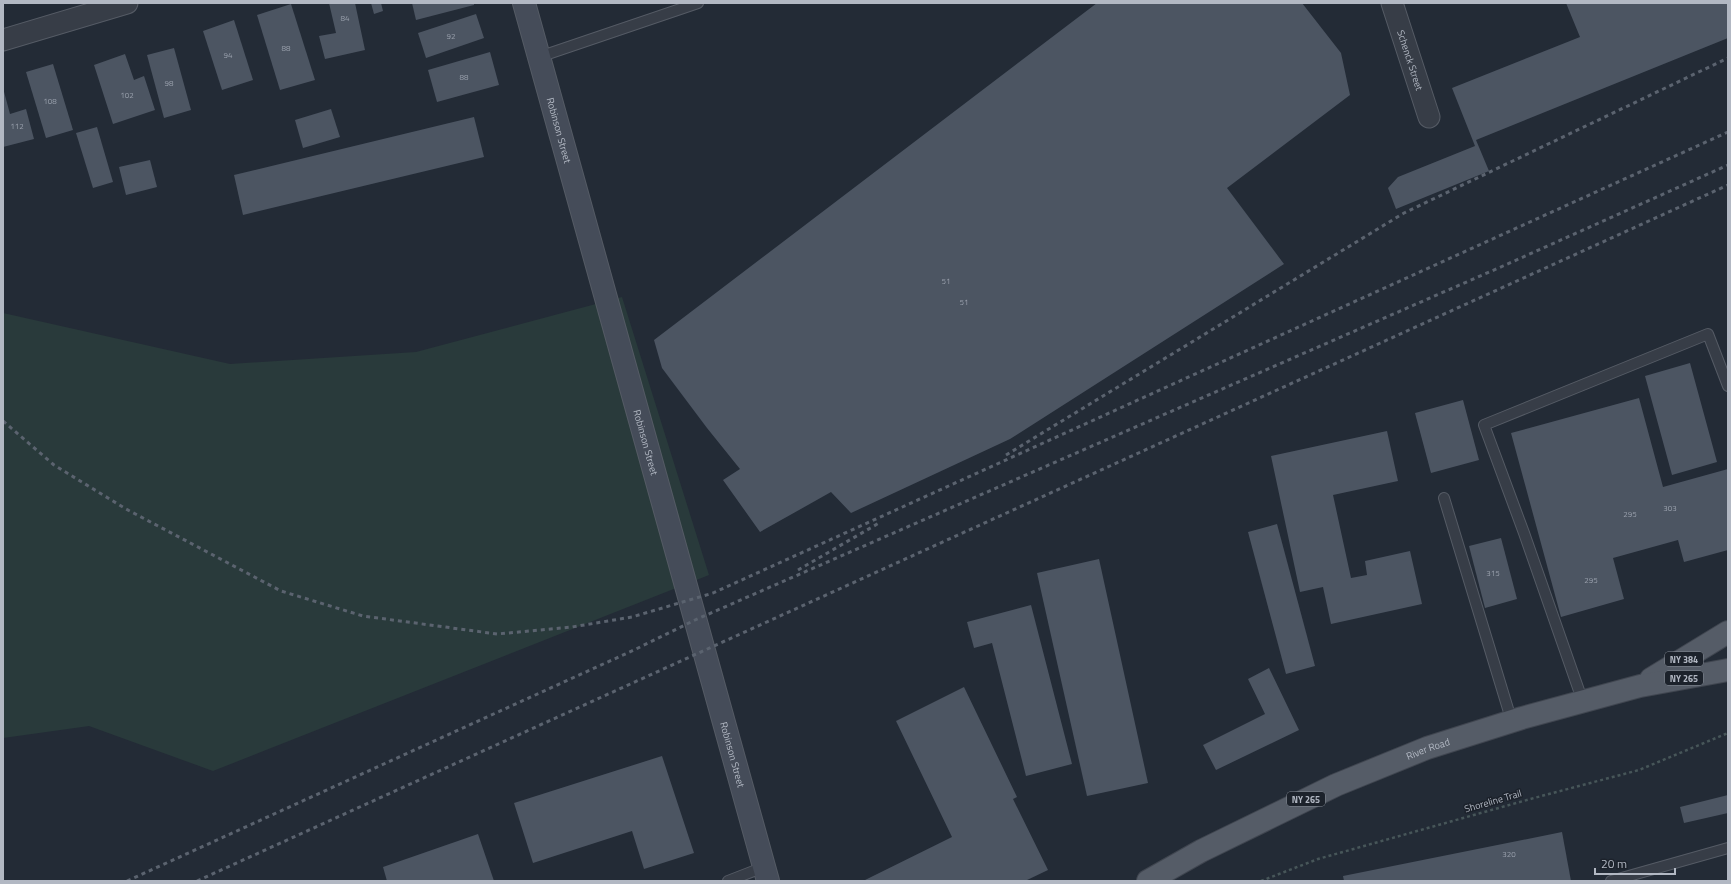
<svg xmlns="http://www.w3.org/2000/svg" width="1731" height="884" viewBox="0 0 1731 884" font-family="'Titillium Web',sans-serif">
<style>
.green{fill:#293a3b}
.building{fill:#4c5562}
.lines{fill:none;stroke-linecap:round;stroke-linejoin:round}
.lane-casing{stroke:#555b65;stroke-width:12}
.street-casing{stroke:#555b65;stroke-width:23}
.secondary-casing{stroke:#555b65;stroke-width:24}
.primary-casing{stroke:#404650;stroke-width:24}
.path{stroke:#475659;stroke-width:2.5;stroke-dasharray:3 3;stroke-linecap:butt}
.lane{stroke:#373d47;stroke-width:10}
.street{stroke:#373d47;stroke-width:21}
.secondary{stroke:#454c59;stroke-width:22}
.primary{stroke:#555c67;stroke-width:22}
.rail{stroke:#5b636f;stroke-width:3;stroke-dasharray:4 4;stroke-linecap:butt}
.labels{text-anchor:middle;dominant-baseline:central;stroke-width:3;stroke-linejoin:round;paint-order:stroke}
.number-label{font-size:8px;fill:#989fab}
.shield{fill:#1c222b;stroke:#858b95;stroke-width:1}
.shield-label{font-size:9px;font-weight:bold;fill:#b2b8c3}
.street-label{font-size:10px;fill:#b2b8c3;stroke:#1c222b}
</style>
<rect width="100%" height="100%" fill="#232b36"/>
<!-- green -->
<path class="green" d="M 622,297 L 709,575 L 213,771 L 89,726 L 3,738 L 3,313 L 230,364 L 416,352 Z"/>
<!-- building -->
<g class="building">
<path d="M 329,3 L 355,3 L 365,50 L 325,59 L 319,36 L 336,33 Z"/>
<path d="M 371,3 L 381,3 L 383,11 L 374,14 Z"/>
<path d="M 412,3 L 474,3 L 474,5 L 416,20 Z"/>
<path d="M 1097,3 L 1302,3 L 1341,53 L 1350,95 L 1227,188 L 1284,264 L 1010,439 L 851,513 L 831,492 L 760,532 L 723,480 L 740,469 L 707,428 L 662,368 L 654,340 Z"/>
<path d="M 1566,3 L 1728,3 L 1728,38 L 1476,140 L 1489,171 L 1396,209 L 1388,188 L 1398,177 L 1475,146 L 1452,88 L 1580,37 Z"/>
<path d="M 291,4 L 315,80 L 280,90 L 257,15 Z"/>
<path d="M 476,14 L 484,38 L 426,58 L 418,33 Z"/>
<path d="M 234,20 L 253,80 L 222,90 L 203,31 Z"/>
<path d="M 174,48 L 191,110 L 164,118 L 147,55 Z"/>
<path d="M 490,52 L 499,85 L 437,102 L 428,70 Z"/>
<path d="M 125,54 L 134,80 L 144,76 L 155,110 L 113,124 L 94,65 Z"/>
<path d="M 53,64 L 73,130 L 46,138 L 26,72 Z"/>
<path d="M 3,88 L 10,114 L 26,109 L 34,139 L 3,147 Z"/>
<path d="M 331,109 L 340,137 L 303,148 L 295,120 Z"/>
<path d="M 474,117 L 484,157 L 243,215 L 234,175 Z"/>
<path d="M 97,127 L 113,182 L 93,188 L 76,133 Z"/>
<path d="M 150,160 L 157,187 L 126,195 L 119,167 Z"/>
<path d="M 1690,363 L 1717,462 L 1672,475 L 1645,376 Z"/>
<path d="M 1639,398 L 1663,487 L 1728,469 L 1728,550 L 1684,562 L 1678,540 L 1613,558 L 1624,599 L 1561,617 L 1511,433 Z"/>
<path d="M 1463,400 L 1479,460 L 1431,473 L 1415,413 Z"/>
<path d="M 1387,431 L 1398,481 L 1333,495 L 1351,578 L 1367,575 L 1365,561 L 1410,551 L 1422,604 L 1331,624 L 1323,587 L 1300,592 L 1271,456 Z"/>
<path d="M 1277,524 L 1315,666 L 1286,674 L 1248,532 Z"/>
<path d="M 1501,538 L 1517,599 L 1485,608 L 1469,546 Z"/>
<path d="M 1099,559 L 1148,783 L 1087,796 L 1037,573 Z"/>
<path d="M 1031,605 L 1072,764 L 1026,776 L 992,643 L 974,648 L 967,622 Z"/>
<path d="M 1269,668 L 1299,730 L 1216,770 L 1203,745 L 1265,714 L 1248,679 Z"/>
<path d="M 964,687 L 1017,797 L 1013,799 L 1048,870 L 1025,881 L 863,881 L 952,837 L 896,721 Z"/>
<path d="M 662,756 L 694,853 L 644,869 L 632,831 L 533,863 L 514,803 Z"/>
<path d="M 1728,795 L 1728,813 L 1684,823 L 1680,807 Z"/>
<path d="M 1562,832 L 1571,881 L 1344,881 L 1343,876 Z"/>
<path d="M 478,834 L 494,881 L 387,881 L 383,867 Z"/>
</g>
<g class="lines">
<!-- lane casing -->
<g class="lane-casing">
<g id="lane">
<path d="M 539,57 L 698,3"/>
<path d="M 1444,498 L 1512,722"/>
<path d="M 1583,702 L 1524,533 L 1484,425 L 1708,334 L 1728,386"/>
<path d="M 728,881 L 764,867"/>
<path d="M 1611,881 L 1728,848"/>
</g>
</g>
<!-- street casing -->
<g class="street-casing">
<g id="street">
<path id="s1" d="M 1392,3 L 1429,117"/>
<path d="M 3,40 L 127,3"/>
</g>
</g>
<!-- secondary casing -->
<g class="secondary-casing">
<g id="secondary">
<path id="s2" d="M 524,3 L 768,881"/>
</g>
</g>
<!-- primary casing -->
<g class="primary-casing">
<g id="primary">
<path d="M 1651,679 L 1728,632"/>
<path id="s3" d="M 1148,881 L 1201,851 L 1336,785 L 1427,748 L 1522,718 L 1640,686 L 1728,670"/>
</g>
</g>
<!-- path -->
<path class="path" d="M 1261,881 L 1318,859 L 1534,798 L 1639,770 L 1728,733"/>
<!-- lane -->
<use href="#lane" class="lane"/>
<!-- street -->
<use href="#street" class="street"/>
<!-- secondary -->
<use href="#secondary" class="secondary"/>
<!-- primary -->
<use href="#primary" class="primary"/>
<!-- rail -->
<g class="rail">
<path d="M 3,421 L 54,465 L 126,509 L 281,591 L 363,616 L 497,634 L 572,627 L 632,617 L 713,593 L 1728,132"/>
<path d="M 1006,455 L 1404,213 L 1728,58"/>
<path d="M 798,570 L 879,523"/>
<path d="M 127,881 L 634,650 L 695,620 L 1503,266 L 1728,165"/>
<path d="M 197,881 L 1728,185"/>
</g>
</g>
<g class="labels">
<!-- number labels -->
<g class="number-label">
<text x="345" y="18">84</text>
<text x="451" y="36">92</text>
<text x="286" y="48">88</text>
<text x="228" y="55">94</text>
<text x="464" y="77">88</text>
<text x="169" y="83">98</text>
<text x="127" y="95">102</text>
<text x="50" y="101">108</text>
<text x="17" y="126">112</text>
<text x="946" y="281">51</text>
<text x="964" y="302">51</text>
<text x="1670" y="508">303</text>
<text x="1630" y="514">295</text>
<text x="1493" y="573">315</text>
<text x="1591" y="580">295</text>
<text x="1509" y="854">320</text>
</g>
<!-- shield labels -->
<g class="shield">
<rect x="1665" y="652" width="38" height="14" rx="3"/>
<rect x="1665" y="671" width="38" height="14" rx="3"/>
<rect x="1287" y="792" width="38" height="14" rx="3"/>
</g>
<g class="shield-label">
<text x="1684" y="659">NY 384</text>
<text x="1684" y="678">NY 265</text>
<text x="1306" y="799">NY 265</text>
</g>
<!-- street labels -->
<g class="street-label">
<text stroke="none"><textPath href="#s1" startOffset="60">Schenck Street</textPath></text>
<text stroke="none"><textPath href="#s2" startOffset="132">Robinson Street</textPath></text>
<text stroke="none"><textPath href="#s2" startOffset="456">Robinson Street</textPath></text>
<text stroke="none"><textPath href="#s3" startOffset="310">River Road</textPath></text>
<text stroke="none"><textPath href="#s2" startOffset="780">Robinson Street</textPath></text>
<text transform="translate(1493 801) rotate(-16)">Shoreline Trail</text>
</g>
</g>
<!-- border -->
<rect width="1731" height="884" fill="none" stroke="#b2b8c3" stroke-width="8"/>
<!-- scale -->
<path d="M1595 868v6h80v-6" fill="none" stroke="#b2b8c3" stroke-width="2"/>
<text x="1601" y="868" font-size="12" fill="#b2b8c3" stroke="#1c222b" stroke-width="3" paint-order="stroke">20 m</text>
</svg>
